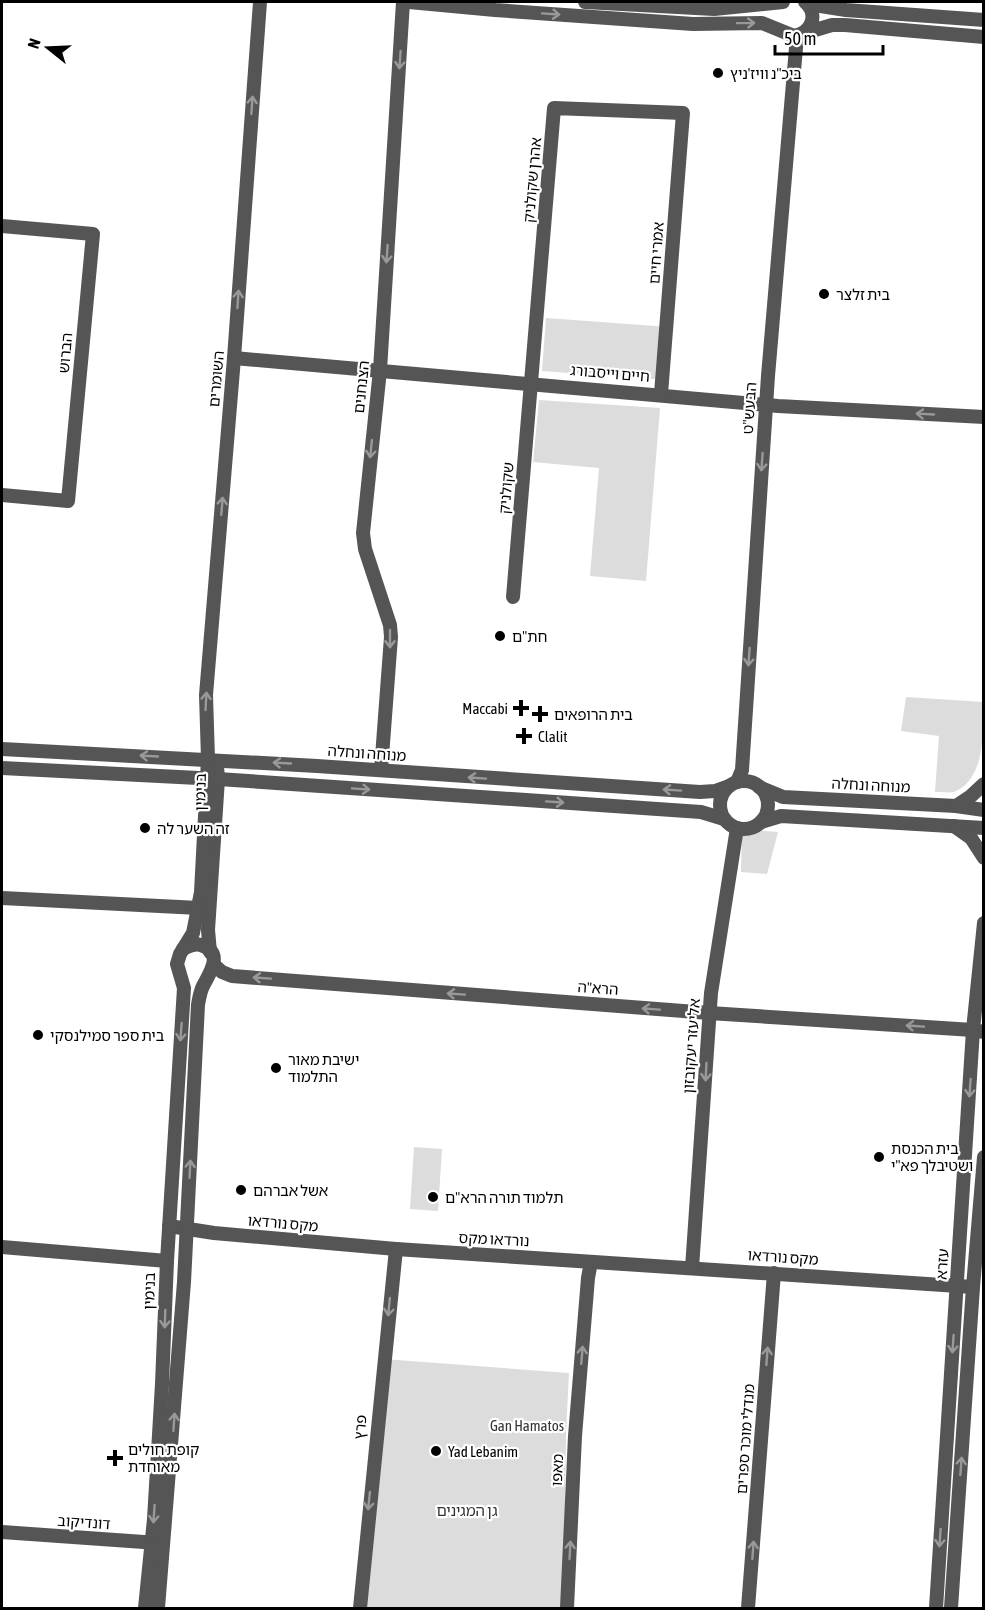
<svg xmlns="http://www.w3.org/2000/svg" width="985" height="1610" viewBox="0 0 985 1610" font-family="'Asap Condensed','Noto Sans Hebrew',sans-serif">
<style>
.green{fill:#dcdcdc}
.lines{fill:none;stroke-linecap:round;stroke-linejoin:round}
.minor{stroke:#555;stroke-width:14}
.oneway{stroke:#999}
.poi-dot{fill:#000;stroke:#fff;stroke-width:2}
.labels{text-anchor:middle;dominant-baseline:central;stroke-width:4.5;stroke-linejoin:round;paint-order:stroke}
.poi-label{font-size:15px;fill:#000;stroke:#fff;text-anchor:start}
.street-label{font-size:15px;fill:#000;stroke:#fff}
.park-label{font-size:15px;fill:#333;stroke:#fff}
</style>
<rect width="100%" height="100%" fill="#fff"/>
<!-- green -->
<g class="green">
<path d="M 546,318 L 669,327 L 665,380 L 542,371 Z"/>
<path d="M 539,400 L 660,408 L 646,581 L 590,576 L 599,468 L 533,462 Z"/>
<path d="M 906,697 L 983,702 C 984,731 985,780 954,792 C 949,793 941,792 935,792 L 939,736 L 901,731 Z"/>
<path d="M 742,829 L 778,832 L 767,874 L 741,872 Z"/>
<path d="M 414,1147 L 442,1149 L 438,1211 L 410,1209 Z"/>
<path d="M 384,1359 L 569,1373 L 566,1433 L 564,1608 L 360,1608 Z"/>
</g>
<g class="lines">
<!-- minor -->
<g class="minor">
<path d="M 409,2 L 495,10 L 693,24 L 762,23 L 794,36 C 812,33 819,14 805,2"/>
<path d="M 585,2 L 714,9 L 783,2"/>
<path d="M 808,4 L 846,10 L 984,20"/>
<path d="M 805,33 L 832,25 L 845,25 L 984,37"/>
<path d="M 2,226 L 93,234 L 68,501 L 2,495"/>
<path d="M 234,358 L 778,406 L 984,417"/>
<path d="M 513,597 L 554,108 L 683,113 L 661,394"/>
<path d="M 2,749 L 317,766 L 700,792 L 715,791 L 729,786"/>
<path d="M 208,759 L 217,766 L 218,779 L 208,930 L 210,952"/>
<path d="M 2,768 L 218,779 L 701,812 L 724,819"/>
<path d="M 381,770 L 391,637 L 390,625 L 365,549 L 363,533 L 380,370 L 403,2"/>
<circle cx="744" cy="805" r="24"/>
<path d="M 737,782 L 742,770 L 768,376 L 797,36"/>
<path d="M 759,787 L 783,797 L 956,806 L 984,810"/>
<path d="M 956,806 L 971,796 L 984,784"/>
<path d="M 761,822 L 781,816 L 984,828"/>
<path d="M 954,826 L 971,838 L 984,858"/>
<path d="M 2,898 L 199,908"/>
<path d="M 214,965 L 222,972 L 232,976 L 709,1013 L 973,1030 L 984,1032"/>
<path d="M 169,1226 L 214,1233 L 396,1249 L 973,1287"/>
<path d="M 2,1247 L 167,1261"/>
<path d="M 692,1268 L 711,993 L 737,828"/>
<path d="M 2,1532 L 158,1543"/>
<path d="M 145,1608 L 154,1519 L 162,1384 L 167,1261 L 184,988 L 177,964 L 180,954 L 193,933 L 201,892 L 208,759 L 206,695 L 234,358 L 260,2"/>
<path d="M 158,1608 L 184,1282 L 198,1005 C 199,999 200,992 203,986 C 209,974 225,953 201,945 C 194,943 189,946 183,949"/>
<path d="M 360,1608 L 396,1249"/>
<path d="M 567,1608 L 575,1436 L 588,1278 L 591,1262"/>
<path d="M 748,1608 L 774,1273"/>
<path d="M 936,1608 L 973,1030 L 984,923"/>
<path d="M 951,1608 L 973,1287 L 984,1157"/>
</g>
</g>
<!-- one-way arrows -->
<defs><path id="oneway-shaft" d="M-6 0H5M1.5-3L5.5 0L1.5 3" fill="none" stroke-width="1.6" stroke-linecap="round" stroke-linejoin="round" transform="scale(1.5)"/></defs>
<g class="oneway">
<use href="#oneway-shaft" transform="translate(551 14) rotate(4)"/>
<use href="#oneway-shaft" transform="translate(746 23) rotate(-1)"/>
<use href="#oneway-shaft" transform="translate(400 60) rotate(94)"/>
<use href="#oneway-shaft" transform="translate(252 105) rotate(-86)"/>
<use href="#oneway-shaft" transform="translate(387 254) rotate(94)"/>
<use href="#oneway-shaft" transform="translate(238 299) rotate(-86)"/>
<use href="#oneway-shaft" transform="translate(925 414) rotate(-177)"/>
<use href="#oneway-shaft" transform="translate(371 449) rotate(96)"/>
<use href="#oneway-shaft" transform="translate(762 462) rotate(94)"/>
<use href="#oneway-shaft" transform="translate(222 506) rotate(-85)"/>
<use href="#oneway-shaft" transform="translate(390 639) rotate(90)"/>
<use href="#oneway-shaft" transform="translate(749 657) rotate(94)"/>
<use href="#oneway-shaft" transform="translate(206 701) rotate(-87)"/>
<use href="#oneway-shaft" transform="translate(149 756) rotate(-177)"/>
<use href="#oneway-shaft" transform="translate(282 763) rotate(-177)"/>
<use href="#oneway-shaft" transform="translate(477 778) rotate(-176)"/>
<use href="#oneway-shaft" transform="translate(361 789) rotate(4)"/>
<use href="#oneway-shaft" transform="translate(672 790) rotate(-176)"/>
<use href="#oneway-shaft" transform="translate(555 802) rotate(4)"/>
<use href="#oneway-shaft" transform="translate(262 978) rotate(-176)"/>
<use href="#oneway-shaft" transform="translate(456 994) rotate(-176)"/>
<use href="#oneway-shaft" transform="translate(651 1009) rotate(-176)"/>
<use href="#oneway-shaft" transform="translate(915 1026) rotate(-176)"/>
<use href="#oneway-shaft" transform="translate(181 1032) rotate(94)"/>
<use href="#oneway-shaft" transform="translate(706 1072) rotate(93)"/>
<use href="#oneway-shaft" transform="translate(970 1088) rotate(94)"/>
<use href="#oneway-shaft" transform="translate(190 1169) rotate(-87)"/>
<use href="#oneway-shaft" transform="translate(389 1307) rotate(96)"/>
<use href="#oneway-shaft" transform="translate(165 1319) rotate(92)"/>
<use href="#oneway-shaft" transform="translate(953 1344) rotate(94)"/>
<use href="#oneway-shaft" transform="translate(582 1355) rotate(-85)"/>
<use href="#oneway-shaft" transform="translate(767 1356) rotate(-86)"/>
<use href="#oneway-shaft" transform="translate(174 1422) rotate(-86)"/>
<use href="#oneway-shaft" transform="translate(961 1466) rotate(-86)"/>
<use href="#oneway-shaft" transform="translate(369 1501) rotate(96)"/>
<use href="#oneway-shaft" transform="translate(154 1514) rotate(94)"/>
<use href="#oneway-shaft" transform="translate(940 1538) rotate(94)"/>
<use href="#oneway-shaft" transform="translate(570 1550) rotate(-87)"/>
<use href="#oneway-shaft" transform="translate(753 1550) rotate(-86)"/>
</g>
<!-- markers -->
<g class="poi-dot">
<circle cx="718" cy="73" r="6"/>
<circle cx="824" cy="294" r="6"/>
<circle cx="500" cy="636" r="6"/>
<path d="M518 699h6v6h6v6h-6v6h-6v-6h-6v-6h6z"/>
<path d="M537 705h6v6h6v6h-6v6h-6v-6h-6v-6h6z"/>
<path d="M521 727h6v6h6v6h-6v6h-6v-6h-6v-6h6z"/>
<circle cx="145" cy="828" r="6"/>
<circle cx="38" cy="1035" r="6"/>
<circle cx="276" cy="1068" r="6"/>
<circle cx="879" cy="1157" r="6"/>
<circle cx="241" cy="1190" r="6"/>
<circle cx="433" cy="1197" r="6"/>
<circle cx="436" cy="1451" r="6"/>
<path d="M112 1449h6v6h6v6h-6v6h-6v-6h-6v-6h6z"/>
</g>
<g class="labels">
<!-- poi labels -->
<g class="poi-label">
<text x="730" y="73">ביכ"נ וויז'ניץ</text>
<text x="836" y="294">בית זלצר</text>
<text x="512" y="636">חת"ם</text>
<text x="508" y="708" text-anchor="end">Maccabi</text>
<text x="554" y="714">בית הרופאים</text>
<text x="538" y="736">Clalit</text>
<text x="157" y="828">זה השער לה</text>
<text x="50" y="1035">בית ספר סמילנסקי</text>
<text x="288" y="1059">ישיבת מאור<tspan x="288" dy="17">התלמוד</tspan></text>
<text x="891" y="1148">בית הכנסת<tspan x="891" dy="17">ושטיבלך פא"י</tspan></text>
<text x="253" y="1190">אשל אברהם</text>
<text x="445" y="1197">תלמוד תורה הרא"ם</text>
<text x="128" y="1449">קופת חולים<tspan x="128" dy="17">מאוחדת</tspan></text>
<text x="448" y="1451">Yad Lebanim</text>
</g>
<!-- street labels -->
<g class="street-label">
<text transform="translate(532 180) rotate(-85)">אהרן שקולניק</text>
<text transform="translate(656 253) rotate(-86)">אמרי חיים</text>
<text transform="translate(65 353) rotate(-85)">הברוש</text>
<text transform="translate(610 373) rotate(5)">חיים וייסבורג</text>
<text transform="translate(216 379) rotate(-85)">השומרים</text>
<text transform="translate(361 387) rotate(-84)">הצנחנים</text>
<text transform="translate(749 408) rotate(-86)">הבעש"ט</text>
<text transform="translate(506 488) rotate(-85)">שקולניק</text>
<text transform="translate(367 753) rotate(4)">מנוחה ונחלה</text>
<text transform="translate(871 785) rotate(3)">מנוחה ונחלה</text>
<text transform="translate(200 792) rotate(-89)">בנימין</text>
<text transform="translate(598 988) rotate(4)">הרא"ה</text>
<text transform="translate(691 1046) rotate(-86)">אליעזר יעקובזון</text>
<text transform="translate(283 1223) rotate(5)">מקס נורדאו</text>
<text transform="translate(494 1239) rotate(3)">נורדאו מקס</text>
<text transform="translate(783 1257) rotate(4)">מקס נורדאו</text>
<text transform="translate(942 1264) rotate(-86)">עזרא</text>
<text transform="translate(149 1291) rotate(-88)">בנימין</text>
<text transform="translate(360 1427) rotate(-84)">פרץ</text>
<text transform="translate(745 1439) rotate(-86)">מנדלי מוכר ספרים</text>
<text transform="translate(557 1470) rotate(-87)">מאפו</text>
<text transform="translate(84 1522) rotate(4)">דונדיקוב</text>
</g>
<!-- park labels -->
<g class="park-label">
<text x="527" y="1425">Gan Hamatos</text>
<text x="467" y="1510">גן המגינים</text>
</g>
</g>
<!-- border -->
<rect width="985" height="1610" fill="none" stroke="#000000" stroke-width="6"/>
<!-- north arrow -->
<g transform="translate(48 48) rotate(288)" stroke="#ffffff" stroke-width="4.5" paint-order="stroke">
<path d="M0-4.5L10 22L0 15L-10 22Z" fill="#000000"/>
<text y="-9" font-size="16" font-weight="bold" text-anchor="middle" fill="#000000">N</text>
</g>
<!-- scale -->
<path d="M775 45v9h108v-9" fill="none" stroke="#000000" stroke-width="3"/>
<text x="784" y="45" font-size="18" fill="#000000" stroke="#ffffff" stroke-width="4.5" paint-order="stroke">50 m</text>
</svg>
